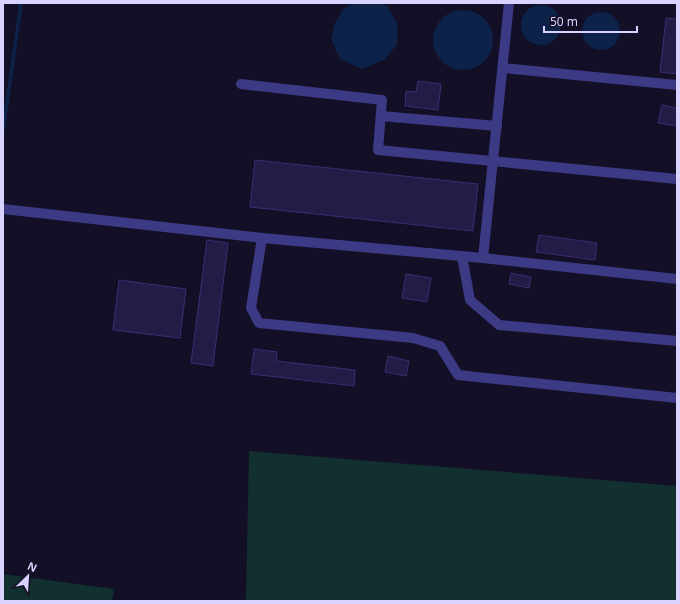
<svg xmlns="http://www.w3.org/2000/svg" width="680" height="604" viewBox="0 0 680 604" font-family="'Noto Sans',sans-serif">
<style>
.green{fill:#12302f}
.water{fill:#0c2248}
.lines{fill:none;stroke-linecap:round;stroke-linejoin:round}
.stream{stroke:#0c2248;stroke-width:3.5}
.building{fill:#241b47;stroke:#3b2d73}
.minor{stroke:#3d3a85;stroke-width:10}
</style>
<rect width="100%" height="100%" fill="#130f26"/>
<!-- green -->
<g class="green">
<path d="M 249,451 L 677,486 L 677,601 L 246,601 Z"/>
<path d="M 3,574 L 114,589 L 112,601 L 3,601 Z"/>
</g>
<!-- water -->
<g class="water">
<path d="M 353,3 L 379,3 L 387,6 L 397,23 L 397,45 L 384,60 L 362,69 L 340,59 L 331,39 L 335,23 L 343,9 Z"/>
<circle cx="541" cy="25" r="20"/>
<circle cx="463" cy="40" r="30"/>
<circle cx="601" cy="31" r="19"/>
</g>
<g class="lines">
<!-- stream -->
<path class="stream" d="M 3,132 L 21,3"/>
</g>
<!-- building -->
<g class="building">
<path d="M 666,18 L 677,19 L 677,74 L 660,72 Z"/>
<path d="M 418,81 L 441,84 L 438,110 L 405,106 L 406,91 L 416,92 Z"/>
<path d="M 662,105 L 677,108 L 677,126 L 658,123 Z"/>
<path d="M 255,160 L 478,184 L 473,231 L 250,207 Z"/>
<path d="M 539,235 L 597,243 L 595,260 L 536,252 Z"/>
<path d="M 207,240 L 228,243 L 213,366 L 191,363 Z"/>
<path d="M 511,273 L 531,277 L 529,288 L 509,284 Z"/>
<path d="M 406,274 L 431,278 L 427,302 L 402,298 Z"/>
<path d="M 119,280 L 186,289 L 180,338 L 113,330 Z"/>
<path d="M 254,349 L 277,352 L 276,361 L 355,370 L 354,386 L 251,374 Z"/>
<path d="M 388,356 L 409,361 L 406,376 L 385,372 Z"/>
</g>
<g class="lines">
<!-- minor -->
<g class="minor">
<path d="M 503,68 L 677,85"/>
<path d="M 241,84 L 382,100 L 378,150 L 677,179"/>
<path d="M 381,116 L 497,126"/>
<path d="M 3,209 L 262,238 L 483,258 L 677,279"/>
<path d="M 262,238 L 251,308 L 259,323 L 413,338 L 440,346 L 458,375 L 677,398"/>
<path d="M 462,256 L 470,300 L 499,325 L 677,341"/>
<path d="M 483,258 L 509,3"/>
</g>
</g>
<!-- border -->
<rect width="680" height="604" fill="none" stroke="#d9d4ff" stroke-width="8"/>
<!-- north arrow -->
<g transform="translate(28 576) rotate(25)" stroke="#130f26" stroke-width="3" paint-order="stroke">
<path d="M0-3L7 15L0 10L-7 15Z" fill="#d9d4ff"/>
<text y="-6" font-size="11" font-weight="bold" text-anchor="middle" fill="#d9d4ff">N</text>
</g>
<!-- scale -->
<path d="M544 26v6h93v-6" fill="none" stroke="#d9d4ff" stroke-width="2"/>
<text x="550" y="26" font-size="12" fill="#d9d4ff" stroke="#130f26" stroke-width="3" paint-order="stroke">50 m</text>
</svg>
